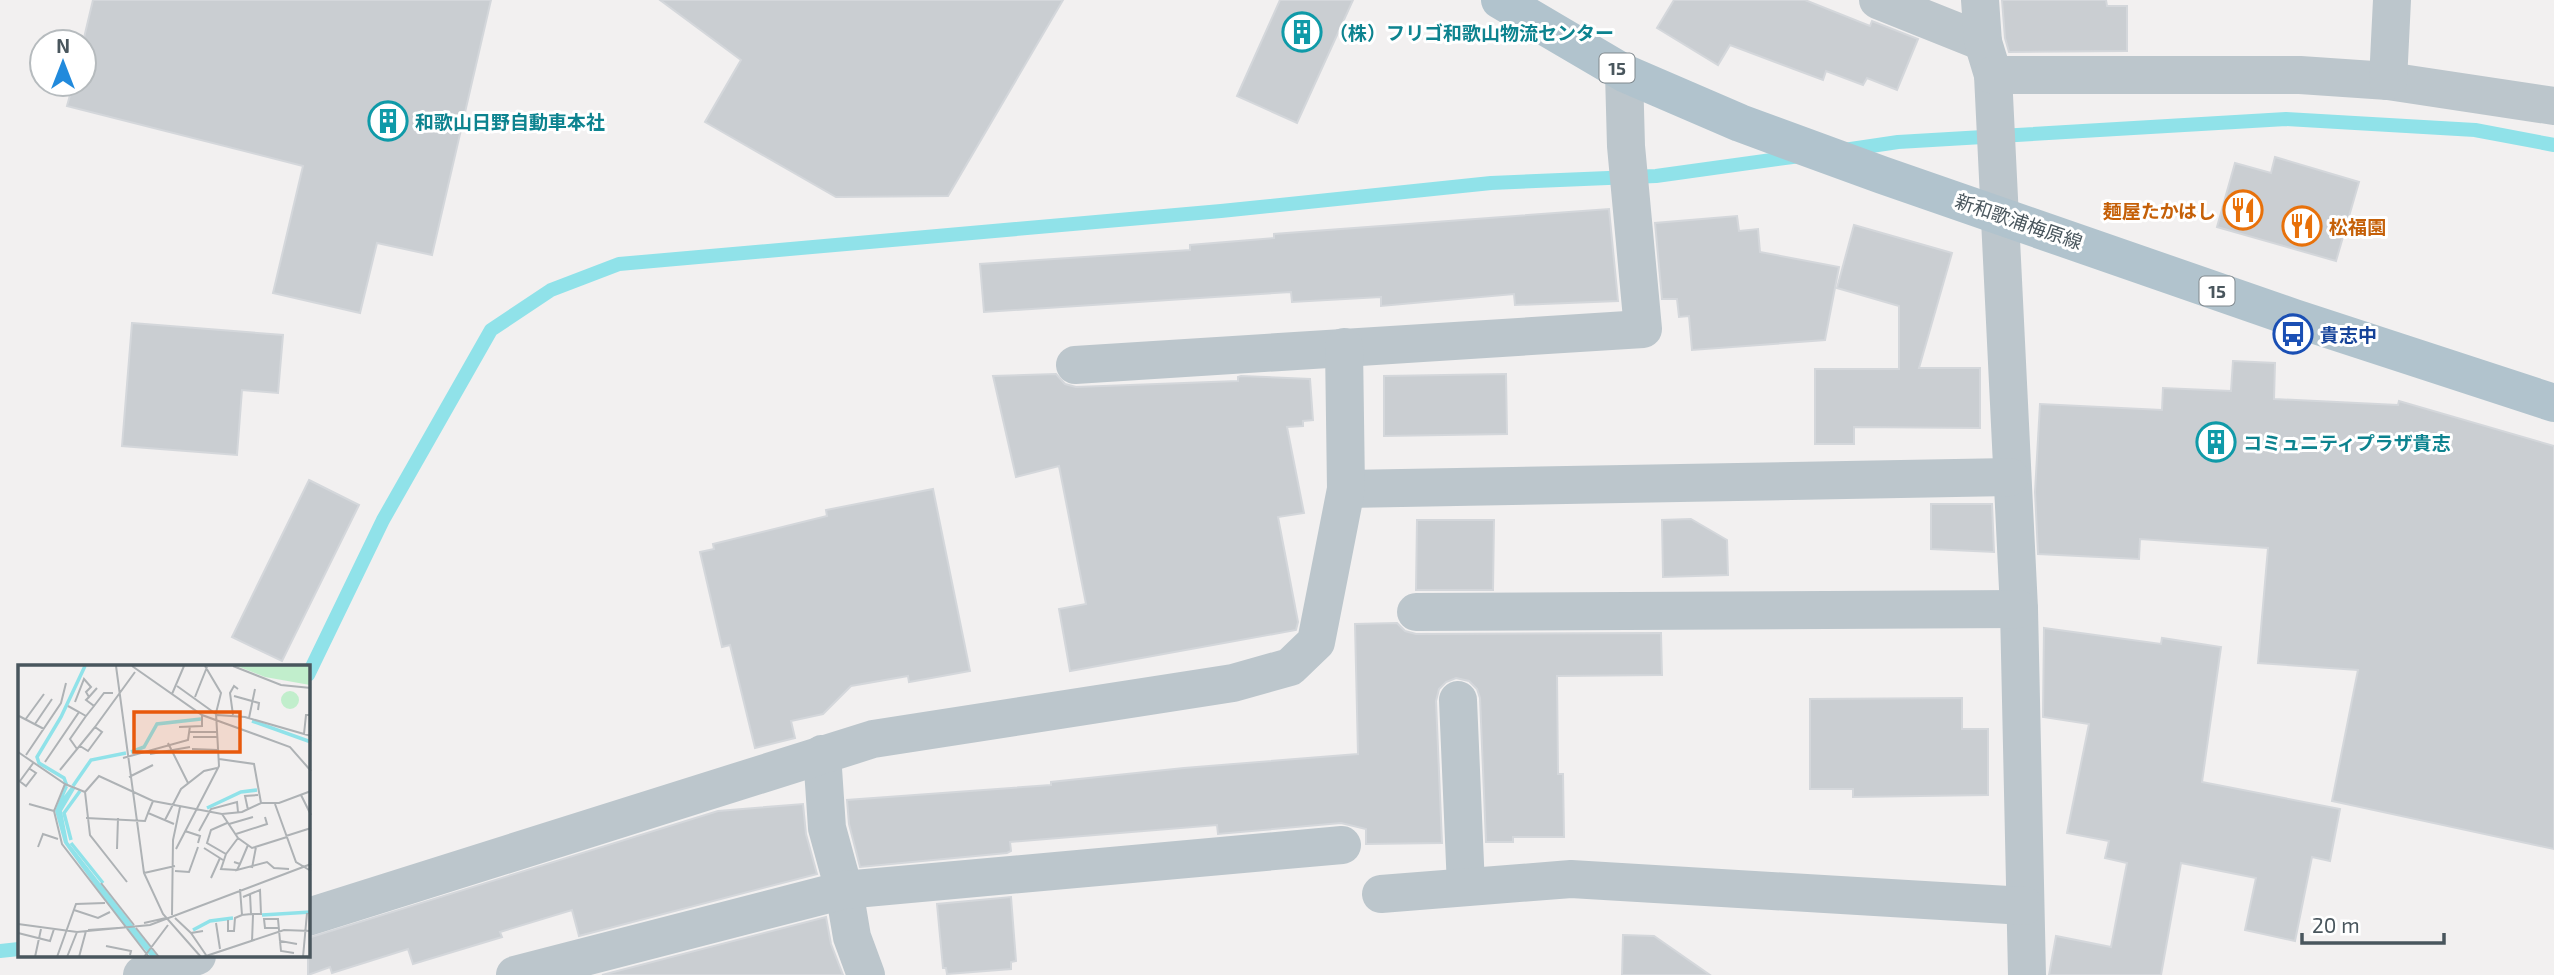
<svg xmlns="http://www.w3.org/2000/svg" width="2554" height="975" viewBox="0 0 2554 975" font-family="'Exo 2','Noto Sans JP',sans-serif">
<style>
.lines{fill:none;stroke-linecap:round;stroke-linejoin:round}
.stream{stroke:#90e2e9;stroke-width:14}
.building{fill:#caced2;stroke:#d4d7db;stroke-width:2}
.minor{stroke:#bcc6cc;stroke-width:38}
.major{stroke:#b1c3cd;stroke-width:38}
.labels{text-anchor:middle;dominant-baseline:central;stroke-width:6;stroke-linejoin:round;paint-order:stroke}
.shield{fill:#fff;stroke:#80898e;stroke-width:2}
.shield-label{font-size:18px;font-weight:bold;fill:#49565d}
.culture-label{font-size:19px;font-weight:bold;fill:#0d838f;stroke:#fff;text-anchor:start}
.food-label{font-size:19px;font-weight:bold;fill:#c56008;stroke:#fff;text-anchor:end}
.street-label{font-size:19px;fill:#49565d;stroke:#fff}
.transit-label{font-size:19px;font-weight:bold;fill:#164399;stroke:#fff;text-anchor:start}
.inset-river{fill:none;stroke:#90e2e9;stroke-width:3.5}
.inset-road{fill:none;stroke:#aeb2b5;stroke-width:2}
.view{fill:#e8590c;fill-opacity:0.15;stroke:#e8590c;stroke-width:3.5}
.inset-edge{fill:none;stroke:#49565d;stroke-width:3.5}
</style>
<rect width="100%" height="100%" fill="#f2f0f0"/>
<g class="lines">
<!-- stream -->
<g class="stream">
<path d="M 1844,150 L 1898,142 L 2286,119 L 2475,130 L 2554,145"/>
<path d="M 308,675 L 383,520 L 491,330 L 551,290 L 619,264 L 1221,211 L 1491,183 L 1656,176 L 1800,156"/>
<path d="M 0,951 L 19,949"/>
</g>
</g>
<!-- building -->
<g class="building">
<path d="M 93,0 L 491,0 L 432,255 L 377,243 L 360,313 L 273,293 L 303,166 L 67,106 L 73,84 L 84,84 L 83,42 Z"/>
<path d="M 660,0 L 1063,0 L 948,196 L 836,197 L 705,122 L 741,60 Z"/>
<path d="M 1280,0 L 1353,0 L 1297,123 L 1237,96 Z"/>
<path d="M 1674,0 L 1805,0 L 1870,26 L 1872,21 L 1918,39 L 1897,90 L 1867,78 L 1863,85 L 1826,71 L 1823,80 L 1730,45 L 1718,65 L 1657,28 Z"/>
<path d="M 2002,0 L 2106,0 L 2107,6 L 2127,6 L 2127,51 L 2009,52 L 2005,38 Z"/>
<path d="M 2275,157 L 2359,182 L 2336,261 L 2217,227 L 2235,163 L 2271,173 Z"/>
<path d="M 1609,209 L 1618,301 L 1515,305 L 1514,294 L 1381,306 L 1381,297 L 1292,302 L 1291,292 L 984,312 L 980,264 L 1190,250 L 1190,245 L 1274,238 L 1274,234 Z"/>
<path d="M 1737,216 L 1739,231 L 1758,229 L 1760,252 L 1839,267 L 1825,340 L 1692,350 L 1689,316 L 1679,317 L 1677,299 L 1662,299 L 1655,223 Z"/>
<path d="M 1854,225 L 1952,253 L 1919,368 L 1980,368 L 1980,428 L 1854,427 L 1854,444 L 1815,444 L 1815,369 L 1899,369 L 1899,306 L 1837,288 Z"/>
<path d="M 132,323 L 283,335 L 278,393 L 242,390 L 237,455 L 122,446 Z"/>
<path d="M 2233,361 L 2275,363 L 2274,399 L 2398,405 L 2399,401 L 2554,446 L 2554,849 L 2332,801 L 2358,670 L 2258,663 L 2268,548 L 2140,539 L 2139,559 L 2038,554 L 2035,492 L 2040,404 L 2162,410 L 2163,388 L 2231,391 Z"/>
<path d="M 1056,374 L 1065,384 L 1076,387 L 1238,381 L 1238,377 L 1241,376 L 1310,379 L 1313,420 L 1303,421 L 1303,426 L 1287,427 L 1304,513 L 1278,517 L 1298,622 L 1296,630 L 1070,671 L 1059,609 L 1086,604 L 1059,466 L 1016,477 L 993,376 Z"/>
<path d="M 1506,374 L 1507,434 L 1384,436 L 1384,376 Z"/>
<path d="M 309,480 L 359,505 L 282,661 L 232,637 Z"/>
<path d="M 933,489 L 970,671 L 909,682 L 908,676 L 851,686 L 823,714 L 791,721 L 795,738 L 755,748 L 730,645 L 722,647 L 700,552 L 714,549 L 713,544 L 827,516 L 826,510 Z"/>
<path d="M 1931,504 L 1992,504 L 1994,552 L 1931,549 Z"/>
<path d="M 1691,519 L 1727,540 L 1728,575 L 1663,577 L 1662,520 Z"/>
<path d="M 1417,520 L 1494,520 L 1493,590 L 1416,590 Z"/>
<path d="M 1397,623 L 1405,631 L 1416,634 L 1661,633 L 1662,675 L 1557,676 L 1558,774 L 1563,774 L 1564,837 L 1513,837 L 1513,842 L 1486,842 L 1480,698 L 1477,689 L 1469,681 L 1456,678 L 1446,682 L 1439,689 L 1436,701 L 1442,843 L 1366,844 L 1366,829 L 1341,823 L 1218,834 L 1217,825 L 1010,842 L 1011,851 L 1007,853 L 860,867 L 849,824 L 847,800 L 1051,785 L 1051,782 L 1184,768 L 1358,754 L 1355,624 Z"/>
<path d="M 2044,628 L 2161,644 L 2162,638 L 2221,647 L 2202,782 L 2340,809 L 2330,861 L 2312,857 L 2295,941 L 2245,930 L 2256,878 L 2181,863 L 2161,975 L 2049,975 L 2056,936 L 2111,947 L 2127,863 L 2105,858 L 2109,841 L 2067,833 L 2089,724 L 2043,717 Z"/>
<path d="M 1962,698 L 1962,729 L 1988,729 L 1988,795 L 1853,797 L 1853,789 L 1810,789 L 1810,699 Z"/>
<path d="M 803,804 L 806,834 L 817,874 L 579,936 L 572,910 L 500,932 L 502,937 L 413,964 L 408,949 L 332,973 L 330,967 L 308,975 L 308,938 L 718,811 Z"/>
<path d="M 1011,897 L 1016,961 L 1011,962 L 1011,969 L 947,974 L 946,968 L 943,968 L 937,904 Z"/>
<path d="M 826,917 L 831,944 L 843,975 L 602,975 Z"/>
<path d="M 1623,935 L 1654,936 L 1710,975 L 1622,975 Z"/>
</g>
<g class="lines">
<!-- minor -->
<g class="minor">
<path d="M 1878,0 L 1983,42"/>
<path d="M 1980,0 L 1983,42 L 1993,75 L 2019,609 L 2027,975"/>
<path d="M 1993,75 L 2300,75 L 2388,81 L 2554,106"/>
<path d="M 2388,81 L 2392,0"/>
<path d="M 1075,365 L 1643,329 L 1626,146 L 1624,73"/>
<path d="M 1346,489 L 2010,477"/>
<path d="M 1416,612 L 2019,609"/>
<path d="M 1458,700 L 1466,887"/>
<path d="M 822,754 L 827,828 L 844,890 L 852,937 L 866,975"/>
<path d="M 1381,894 L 1571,879 L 2025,906"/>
<path d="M 308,917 L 873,739 L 1233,683 L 1290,667 L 1316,642 L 1346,489 L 1344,347"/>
<path d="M 142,975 L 197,956"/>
<path d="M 515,975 L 844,890 L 1342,845"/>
</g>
<!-- major -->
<path class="major" d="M 1500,0 L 1624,73 L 1740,123 L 1882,175 L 2294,318 L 2554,403"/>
</g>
<!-- icons -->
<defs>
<g id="building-ring" transform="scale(2.0125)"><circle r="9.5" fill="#fff" stroke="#0f9aa8" stroke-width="1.5"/><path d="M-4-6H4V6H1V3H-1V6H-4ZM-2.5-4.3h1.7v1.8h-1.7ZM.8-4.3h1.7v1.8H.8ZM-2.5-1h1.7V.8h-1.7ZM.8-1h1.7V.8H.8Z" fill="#0f9aa8"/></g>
<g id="restaurant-ring" transform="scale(2.0125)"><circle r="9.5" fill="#fff" stroke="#e8710a" stroke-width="1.5"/><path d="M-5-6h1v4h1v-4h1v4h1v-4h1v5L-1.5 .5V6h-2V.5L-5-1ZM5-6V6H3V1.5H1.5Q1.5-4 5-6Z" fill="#e8710a"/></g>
<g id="bus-ring" transform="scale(2.0125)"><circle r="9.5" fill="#fff" stroke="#1a4fb4" stroke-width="1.5"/><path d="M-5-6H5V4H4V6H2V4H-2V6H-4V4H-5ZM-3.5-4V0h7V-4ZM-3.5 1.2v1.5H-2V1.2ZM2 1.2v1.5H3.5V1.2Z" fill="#1a4fb4"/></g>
</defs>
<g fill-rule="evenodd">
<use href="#building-ring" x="1302" y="32"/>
<use href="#building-ring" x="388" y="121"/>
<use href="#restaurant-ring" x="2243" y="210"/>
<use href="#restaurant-ring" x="2302" y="226"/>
<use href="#bus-ring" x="2293" y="334"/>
<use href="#building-ring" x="2216" y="442"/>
</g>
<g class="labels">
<!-- shield labels -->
<g class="shield">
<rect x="1599.5" y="53.5" width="35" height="29" rx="5"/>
<rect x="2199.5" y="276.5" width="35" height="29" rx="5"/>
</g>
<g class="shield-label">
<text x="1617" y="68">15</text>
<text x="2217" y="291">15</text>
</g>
<!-- culture labels -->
<g class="culture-label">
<text x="1329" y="32">（株）フリゴ和歌山物流センター</text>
<text x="415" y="121">和歌山日野自動車本社</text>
<text x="2243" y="442">コミュニティプラザ貴志</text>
</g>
<!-- food labels -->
<g class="food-label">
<text x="2216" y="210">麺屋たかはし</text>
<text x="2329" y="226" text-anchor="start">松福園</text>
</g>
<!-- street labels -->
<g class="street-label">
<text transform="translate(2019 221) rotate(19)">新和歌浦梅原線</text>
</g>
<!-- transit labels -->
<g class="transit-label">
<text x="2320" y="334">貴志中</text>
</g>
</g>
<!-- overview -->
<g transform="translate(18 665)">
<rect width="292" height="292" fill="#f2f0f0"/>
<path d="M 219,1 L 292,1 L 292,20 L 247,12 ZM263 35a9 9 0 1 1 18 0a9 9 0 1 1-18 0Z" fill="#c1eecc"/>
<path d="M 47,120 L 50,122 L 46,131 L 53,122 L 57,124 L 44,146 L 50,177 L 140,292 L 133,292 L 104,258 L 46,178 L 37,146 Z" fill="#90e2e9"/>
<path class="inset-river" d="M 234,56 L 293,77M 113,87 L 126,82 L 139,59 L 183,54M 49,121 L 46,113 L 21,98 L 19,92 L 43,52 L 67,1M 55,121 L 73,95 L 108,88M 189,143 L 223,127 L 239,125M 53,175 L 46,148 L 62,126M 53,178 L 85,218M 244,250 L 293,247M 175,265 L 192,256 L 215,253"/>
<path class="inset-road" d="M 98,1 L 126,208 L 145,249 L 183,292M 114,1 L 184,50 L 272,82 L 293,106M 215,1 L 263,20 L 293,23M 159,21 L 198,49M 154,29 L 166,1M 216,31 L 241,38 L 240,45M 177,32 L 189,2M 57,37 L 66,14 L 73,22 L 68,27 L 71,32 L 79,23M 76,41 L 86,28 L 95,28M 61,47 L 68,51 L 76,41 L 68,35 L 71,32M 199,50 L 227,52 L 293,71M 215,50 L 212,28 L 216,21 L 220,24M 1,51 L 26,64M 231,53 L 237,24M 7,55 L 26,29M 17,59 L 34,34M 161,62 L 184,61 L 184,50M 172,67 L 200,67M 286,69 L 288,50 L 293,50M 175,72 L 200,72M 150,78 L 170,118M 62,81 L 70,86 L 84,67 L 77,62 L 117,7M 59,84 L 52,74 L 68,51M 174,84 L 200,85M 0,87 L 47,119M 132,89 L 172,82M 8,90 L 43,38 L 48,18M 105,93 L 170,75 L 172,61M 201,94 L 236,99 L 243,138M 27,97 L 61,47 L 50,41M 42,105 L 77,62M 111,112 L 135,100M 0,115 L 8,121 L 18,108 L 12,104M 2,116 L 16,97M 47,119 L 36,146 L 44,179 L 131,292M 47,119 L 67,127 L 72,170 L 109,217M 67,127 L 81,111 L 135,136 L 204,149 L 224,147 L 243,138 L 261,138 L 293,126M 283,130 L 293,150M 135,136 L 130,148 L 156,159M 11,139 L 36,146M 257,139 L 278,197 L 293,206M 230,145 L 227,131 L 240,130M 204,149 L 220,173 L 234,183 L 269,172M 68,153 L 127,156 L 130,148M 147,155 L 163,124 L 186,106 L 199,103M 209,158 L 193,165 L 189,178 L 208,189 L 220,173M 211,159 L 235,152M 167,166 L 182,171 L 180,178M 181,166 L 193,144 L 219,137 L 220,147M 218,169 L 249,159 L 247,152M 268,171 L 293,163M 20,182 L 25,169 L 40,174M 186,183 L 205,195M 99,184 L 100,153M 158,184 L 201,101 L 198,48 L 203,28 L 187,1M 208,189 L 203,204 L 219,205M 216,197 L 222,199 L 230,180M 222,199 L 219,205 L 249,197 L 256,203 L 271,204M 234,203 L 238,182M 157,206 L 171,207 L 180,182M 126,208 L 157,201M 193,213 L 202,193M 83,218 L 116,260M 222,224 L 224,250 L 233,249 L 232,229M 225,232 L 242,225 L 243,249 L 233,249M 56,245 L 80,253 L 92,247M 154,250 L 155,175 L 162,142M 157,253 L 173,268M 210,255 L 210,266 L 216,266 L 217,253 L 224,250M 126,258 L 148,253M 198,258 L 202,284M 0,259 L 59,267 L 132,260 L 293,199M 118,263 L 141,292M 260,263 L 247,263 L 246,254 L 260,254 L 262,276 L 279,279M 70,265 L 100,263M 185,266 L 173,268 L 188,290M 0,268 L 32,276 L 36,264M 262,276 L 263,286 L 276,288M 234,277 L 235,250M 88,281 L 113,286 L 112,290M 17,292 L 23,264M 39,292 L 58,239 L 87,238M 49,292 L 59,267M 61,292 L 68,266M 126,292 L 150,260M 185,292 L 266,265 L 293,266M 285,292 L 289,248"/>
<path class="view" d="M 116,47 L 222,47 L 222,87 L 116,87 Z"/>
<rect width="292" height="292" class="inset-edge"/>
</g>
<!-- north arrow -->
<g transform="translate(63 63)"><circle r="33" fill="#ffffff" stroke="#b6bbbe" stroke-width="2"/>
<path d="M0-5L12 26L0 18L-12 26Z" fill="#218adc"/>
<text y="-10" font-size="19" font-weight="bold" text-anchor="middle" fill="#49565d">N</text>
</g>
<!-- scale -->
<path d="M2302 933v10h142v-10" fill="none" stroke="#49565d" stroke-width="3.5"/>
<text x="2312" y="933" font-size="21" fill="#49565d" stroke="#ffffff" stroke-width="5" paint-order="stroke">20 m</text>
</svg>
